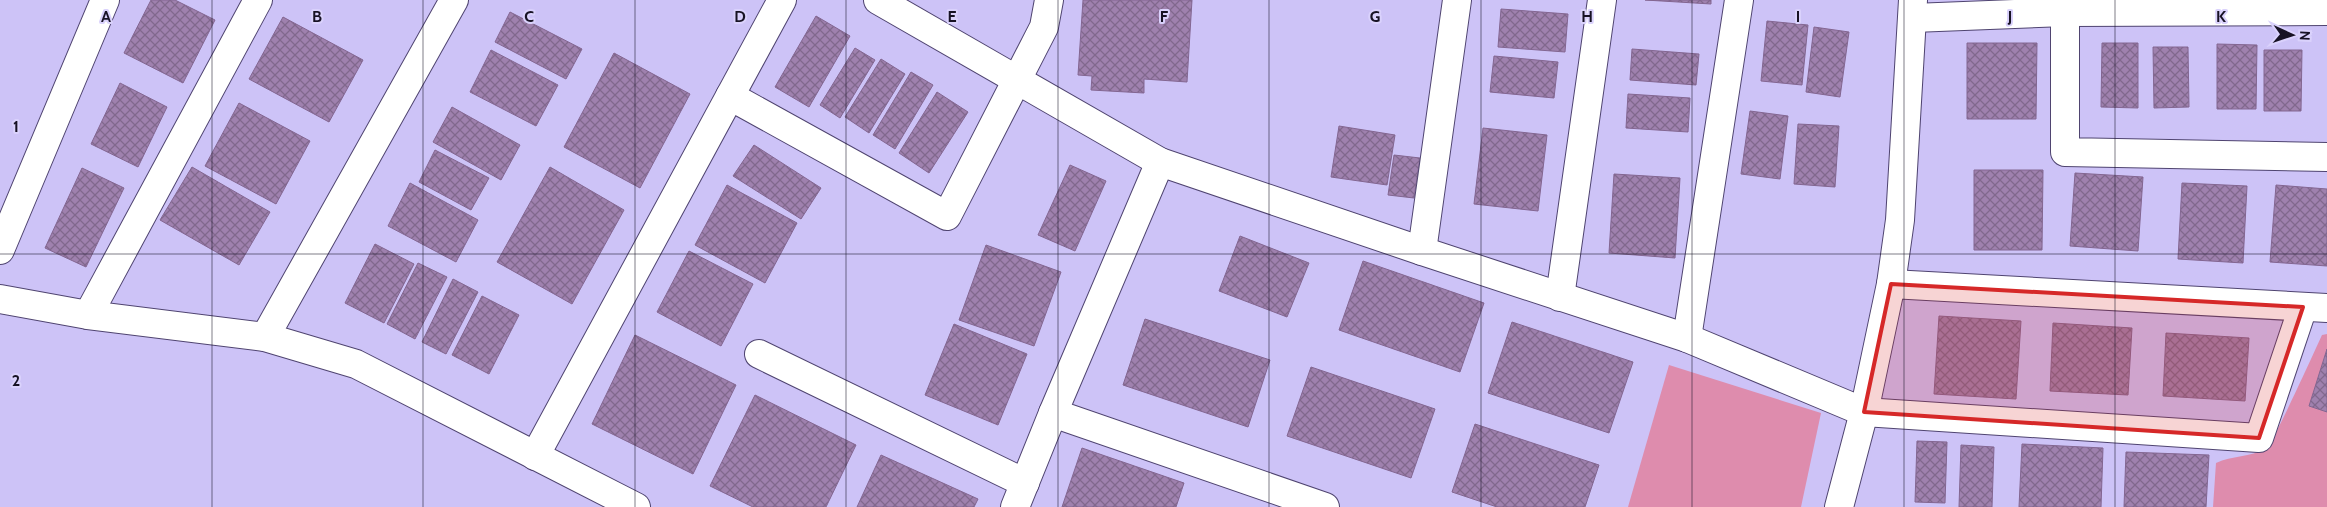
<svg xmlns="http://www.w3.org/2000/svg" width="2327" height="507" viewBox="0 0 2327 507" font-family="Cabin,sans-serif">
<style>
.green{fill:#de8cad}
.building{fill:url(#building-cross-hatch);stroke:#836691}
.lines{fill:none;stroke-linecap:round;stroke-linejoin:round}
.minor-casing{stroke:#4f4470;stroke-width:30}
.tertiary-casing{stroke:#4f4470;stroke-width:30}
.minor{stroke:#fff;stroke-width:28}
.tertiary{stroke:#fff;stroke-width:28}
.marked{fill:#d62828;fill-opacity:0.2;stroke:#d62828;stroke-width:4;stroke-linejoin:round}
.grid{fill:none;stroke:#171224;stroke-width:1;stroke-opacity:0.55}
.grid-label{font-size:16px;text-anchor:middle;font-weight:bold;fill:#171224;stroke:#dad2fc;stroke-width:4;stroke-linejoin:round;paint-order:stroke}
</style>
<defs>
<pattern id="building-cross-hatch" width="8" height="8" patternUnits="userSpaceOnUse" patternTransform="scale(1.25)"><rect width="8" height="8" fill="#9f81ae"/><path d="M0 0l8 8M0 8l8-8" fill="none" stroke="#81688d"/></pattern>
</defs>
<rect width="100%" height="100%" fill="#cdc3f7"/>
<!-- green -->
<g class="green">
<path d="M 2327,334 L 2327,507 L 2213,507 L 2216,463 C 2232,455 2250,458 2266,448 C 2273,444 2315,350 2322,335 Z"/>
<path d="M 1669,365 L 1821,413 L 1801,507 L 1628,507 Z"/>
</g>
<!-- building -->
<g class="building">
<path d="M 151,0 L 175,0 L 215,20 L 183,83 L 124,53 Z"/>
<path d="M 1083,0 L 1192,0 L 1187,82 L 1144,79 L 1144,93 L 1091,90 L 1092,76 L 1078,75 Z"/>
<path d="M 1645,0 L 1711,0 L 1711,4 Z"/>
<path d="M 1501,9 L 1568,14 L 1565,52 L 1498,47 Z"/>
<path d="M 510,12 L 582,49 L 566,79 L 495,42 Z"/>
<path d="M 816,16 L 850,36 L 809,107 L 775,87 Z"/>
<path d="M 283,17 L 363,60 L 329,122 L 249,79 Z"/>
<path d="M 1767,21 L 1808,25 L 1802,85 L 1761,81 Z"/>
<path d="M 1814,27 L 1849,32 L 1840,97 L 1806,92 Z"/>
<path d="M 1967,43 L 2037,43 L 2036,119 L 1967,119 Z"/>
<path d="M 2102,43 L 2138,43 L 2138,108 L 2101,107 Z"/>
<path d="M 2217,44 L 2257,45 L 2256,109 L 2217,109 Z"/>
<path d="M 2153,47 L 2188,47 L 2189,107 L 2154,108 Z"/>
<path d="M 855,48 L 875,60 L 840,118 L 820,105 Z"/>
<path d="M 1632,49 L 1699,54 L 1696,85 L 1630,80 Z"/>
<path d="M 491,50 L 558,85 L 536,126 L 470,92 Z"/>
<path d="M 2264,50 L 2302,50 L 2301,111 L 2264,111 Z"/>
<path d="M 614,53 L 690,94 L 640,188 L 564,147 Z"/>
<path d="M 1494,56 L 1558,62 L 1554,98 L 1490,92 Z"/>
<path d="M 881,59 L 905,74 L 869,133 L 845,117 Z"/>
<path d="M 911,72 L 933,85 L 895,149 L 873,135 Z"/>
<path d="M 120,83 L 167,107 L 138,167 L 91,144 Z"/>
<path d="M 937,92 L 968,112 L 929,173 L 899,153 Z"/>
<path d="M 1628,94 L 1690,98 L 1688,132 L 1626,128 Z"/>
<path d="M 239,103 L 310,141 L 276,204 L 205,166 Z"/>
<path d="M 452,107 L 520,145 L 501,180 L 433,142 Z"/>
<path d="M 1750,111 L 1788,116 L 1780,179 L 1741,174 Z"/>
<path d="M 1798,124 L 1839,126 L 1835,187 L 1794,184 Z"/>
<path d="M 1339,126 L 1395,135 L 1387,185 L 1331,177 Z"/>
<path d="M 1483,128 L 1547,135 L 1538,211 L 1474,204 Z"/>
<path d="M 754,145 L 821,188 L 801,219 L 733,176 Z"/>
<path d="M 435,150 L 489,178 L 471,210 L 419,182 Z"/>
<path d="M 1394,155 L 1420,158 L 1414,198 L 1388,195 Z"/>
<path d="M 1070,165 L 1106,181 L 1075,251 L 1038,235 Z"/>
<path d="M 192,167 L 270,212 L 239,265 L 160,220 Z"/>
<path d="M 550,167 L 624,210 L 572,304 L 497,262 Z"/>
<path d="M 82,168 L 124,188 L 86,267 L 45,248 Z"/>
<path d="M 1974,170 L 2043,170 L 2042,250 L 1974,250 Z"/>
<path d="M 2075,173 L 2143,177 L 2138,251 L 2070,246 Z"/>
<path d="M 1614,174 L 1680,178 L 1675,258 L 1609,253 Z"/>
<path d="M 410,183 L 478,220 L 456,262 L 388,226 Z"/>
<path d="M 2182,183 L 2247,186 L 2243,263 L 2178,259 Z"/>
<path d="M 727,185 L 797,223 L 765,283 L 695,245 Z"/>
<path d="M 2276,185 L 2327,189 L 2327,266 L 2270,262 Z"/>
<path d="M 1240,236 L 1309,263 L 1287,317 L 1219,291 Z"/>
<path d="M 375,244 L 414,264 L 384,323 L 345,303 Z"/>
<path d="M 986,245 L 1061,272 L 1034,346 L 959,320 Z"/>
<path d="M 689,251 L 753,284 L 721,346 L 657,312 Z"/>
<path d="M 1363,261 L 1484,303 L 1460,372 L 1339,330 Z"/>
<path d="M 418,263 L 447,277 L 415,339 L 387,324 Z"/>
<path d="M 453,279 L 478,292 L 446,354 L 422,342 Z"/>
<path d="M 482,296 L 519,315 L 489,374 L 452,355 Z"/>
<path d="M 1939,316 L 2021,321 L 2016,399 L 1934,394 Z"/>
<path d="M 1145,319 L 1270,360 L 1248,427 L 1123,385 Z"/>
<path d="M 1512,322 L 1633,362 L 1609,433 L 1488,393 Z"/>
<path d="M 2053,323 L 2132,328 L 2128,395 L 2050,391 Z"/>
<path d="M 954,324 L 1027,354 L 998,425 L 925,395 Z"/>
<path d="M 2166,333 L 2249,338 L 2245,401 L 2163,396 Z"/>
<path d="M 635,335 L 736,385 L 693,474 L 592,424 Z"/>
<path d="M 2327,349 L 2327,412 L 2309,406 Z"/>
<path d="M 1311,367 L 1435,409 L 1411,478 L 1287,436 Z"/>
<path d="M 755,395 L 856,445 L 826,507 L 753,507 L 710,486 Z"/>
<path d="M 1475,424 L 1599,465 L 1585,507 L 1497,507 L 1452,492 Z"/>
<path d="M 1917,441 L 1947,442 L 1945,503 L 1915,502 Z"/>
<path d="M 2022,444 L 2103,448 L 2101,507 L 2019,507 Z"/>
<path d="M 1961,445 L 1994,447 L 1992,507 L 1959,507 Z"/>
<path d="M 1082,448 L 1184,483 L 1176,507 L 1062,507 Z"/>
<path d="M 2126,452 L 2209,455 L 2206,507 L 2124,507 Z"/>
<path d="M 881,455 L 978,499 L 974,507 L 857,507 Z"/>
</g>
<g class="lines">
<!-- minor casing -->
<g class="minor-casing">
<g id="minor">
<path d="M 2065,12 L 2065,152 L 2327,157"/>
<path d="M 1913,18 L 2065,12 L 2327,11"/>
<path d="M 730,96 L 947,216 L 1044,27 L 1049,0"/>
<path d="M 1160,162 L 1053,413 L 1325,507"/>
<path d="M 0,250 L 105,0"/>
<path d="M 1422,251 L 1457,0"/>
<path d="M 1891,284 L 2327,308"/>
<path d="M 1560,297 L 1602,0"/>
<path d="M 88,315 L 258,0"/>
<path d="M 1687,338 L 1739,0"/>
<path d="M 759,354 L 1025,483"/>
<path d="M 1864,412 L 2259,438 L 2303,307"/>
<path d="M 535,456 L 782,0"/>
<path d="M 1015,507 L 1053,413"/>
</g>
</g>
<!-- tertiary casing -->
<g class="tertiary-casing">
<g id="tertiary">
<path d="M 878,0 L 1160,162 L 1422,251 L 1687,338 L 1864,412"/>
<path d="M 0,299 L 88,315 L 265,337 L 356,364 L 636,507"/>
<path d="M 265,337 L 454,0"/>
<path d="M 1839,507 L 1864,412 L 1891,284 L 1900,220 L 1913,0"/>
</g>
</g>
<!-- minor -->
<use href="#minor" class="minor"/>
<!-- tertiary -->
<use href="#tertiary" class="tertiary"/>
</g>
<!-- marked area -->
<path class="marked" d="M 1891,284 L 2303,307 L 2259,438 L 1864,412 Z"/>
<!-- grid -->
<path class="grid" d="M 212,0 L 212,507M 423,0 L 423,507M 635,0 L 635,507M 846,0 L 846,507M 1058,0 L 1058,507M 1269,0 L 1269,507M 1481,0 L 1481,507M 1692,0 L 1692,507M 1904,0 L 1904,507M 2115,0 L 2115,507M 0,254 L 2327,254"/>
<g class="grid-label">
<text x="106" y="22">A</text>
<text x="317" y="22">B</text>
<text x="529" y="22">C</text>
<text x="740" y="22">D</text>
<text x="952" y="22">E</text>
<text x="1164" y="22">F</text>
<text x="1375" y="22">G</text>
<text x="1587" y="22">H</text>
<text x="1798" y="22">I</text>
<text x="2010" y="22">J</text>
<text x="2221" y="22">K</text>
<text x="16" y="132">1</text>
<text x="16" y="386">2</text>
</g>
<!-- north arrow -->
<g transform="translate(2292 35) rotate(93)" stroke="#dad2fc" stroke-width="4" paint-order="stroke">
<path d="M0-4L9 19L0 12L-9 19Z" fill="#171224"/>
<text y="-8" font-size="14" font-weight="bold" text-anchor="middle" fill="#171224">N</text>
</g>
</svg>
